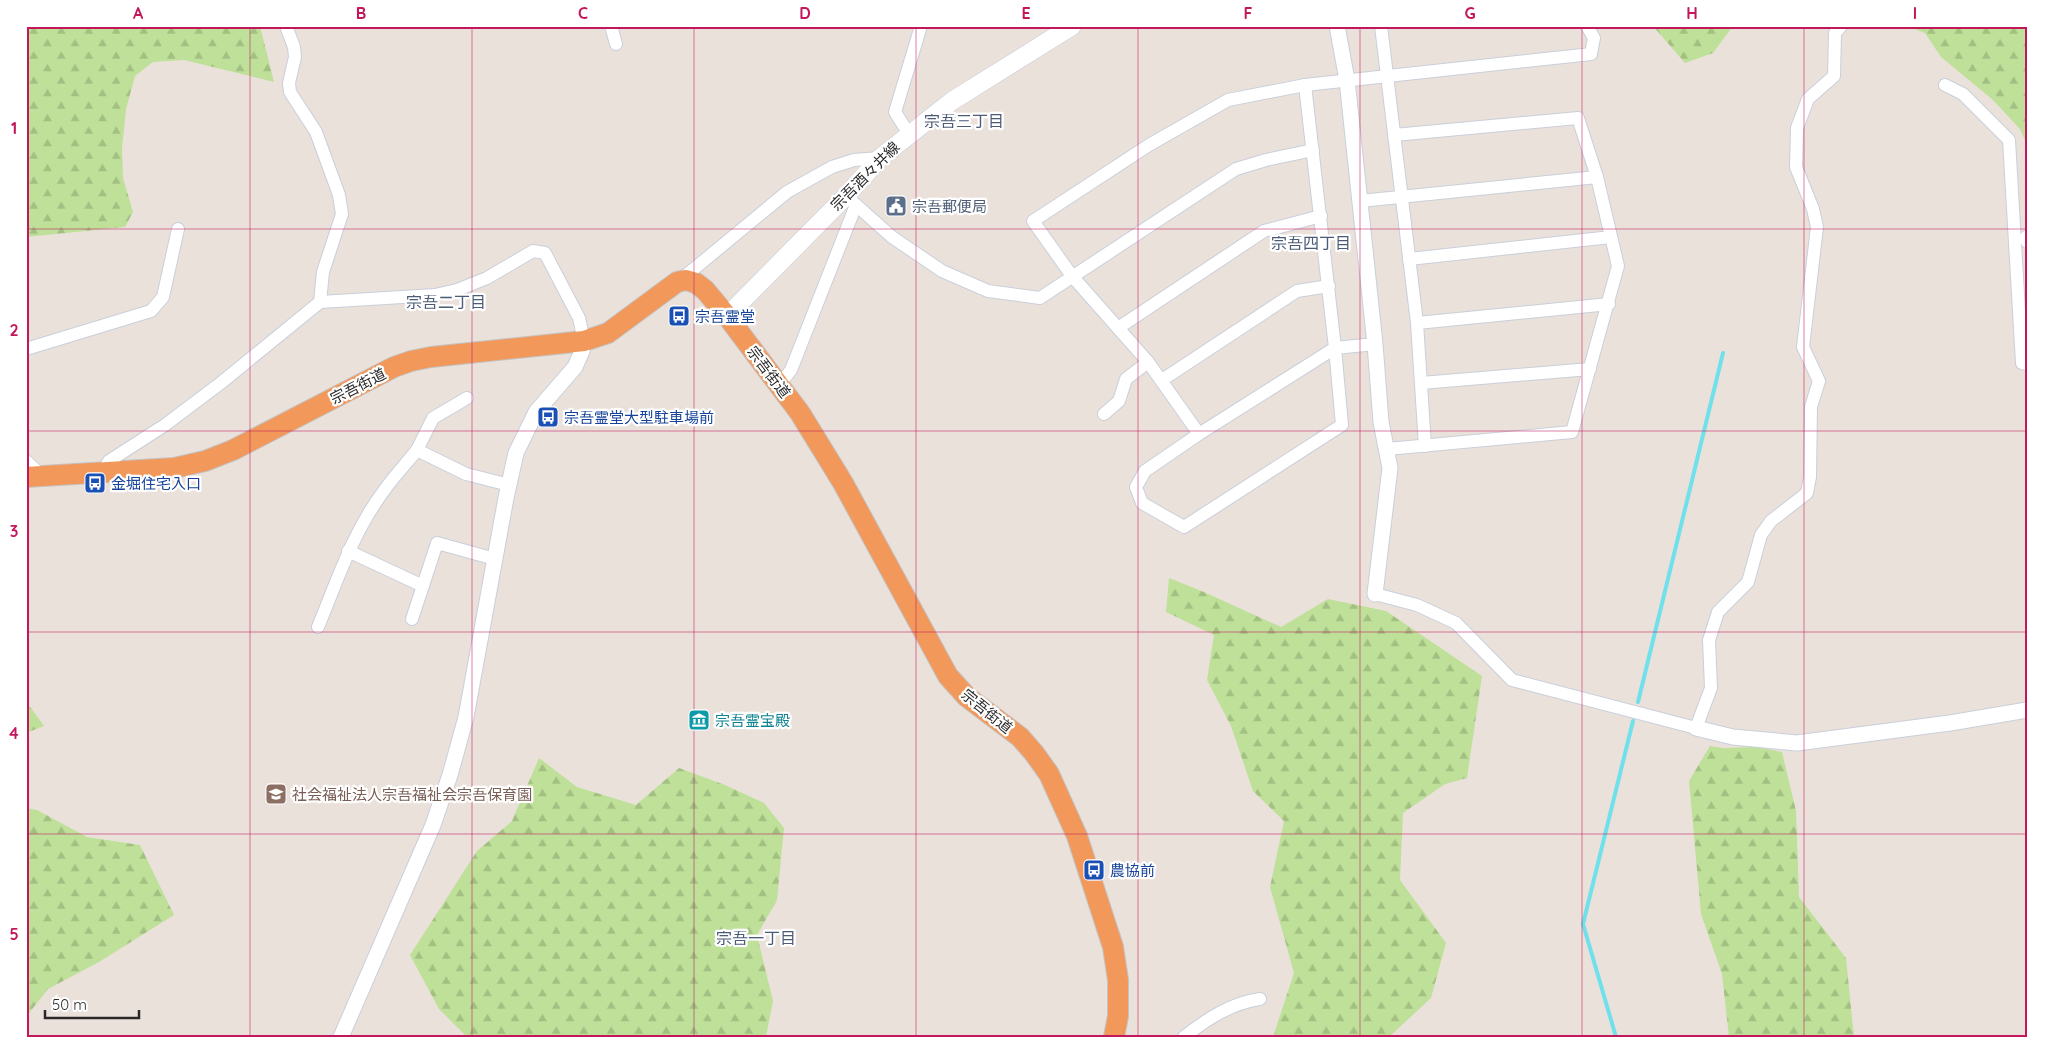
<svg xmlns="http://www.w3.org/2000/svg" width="2053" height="1063" viewBox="0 0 2053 1063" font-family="Quicksand,'Noto Sans JP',sans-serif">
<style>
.forest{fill:url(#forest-firs)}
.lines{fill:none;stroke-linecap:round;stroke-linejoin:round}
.stream{stroke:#70e0eb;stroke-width:4}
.minor-casing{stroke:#c9cfda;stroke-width:14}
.tertiary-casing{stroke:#c9cfda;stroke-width:17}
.secondary-casing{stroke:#c9cfda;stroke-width:19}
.trunk-casing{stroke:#c3c3c3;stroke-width:22}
.minor{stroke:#fff;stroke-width:12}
.tertiary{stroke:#fff;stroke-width:15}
.secondary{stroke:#fff;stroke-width:18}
.trunk{stroke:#f2985a;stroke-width:20}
.grid{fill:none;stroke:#c2185b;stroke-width:1;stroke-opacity:0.55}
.labels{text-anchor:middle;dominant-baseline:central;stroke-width:4.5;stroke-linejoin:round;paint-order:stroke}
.street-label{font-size:15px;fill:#292929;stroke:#fff}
.service-label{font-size:15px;fill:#4e5e75;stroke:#fff;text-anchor:start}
.transit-label{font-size:15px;fill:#164399;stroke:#fff;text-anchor:start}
.culture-label{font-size:15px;fill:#0d838f;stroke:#fff;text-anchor:start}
.education-label{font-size:15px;fill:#785e54;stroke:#fff;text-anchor:start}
.neighbourhood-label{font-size:16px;fill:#4b5b78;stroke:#fff}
.neatline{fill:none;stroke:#c2185b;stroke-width:2}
.grid-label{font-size:16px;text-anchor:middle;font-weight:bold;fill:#c2185b}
</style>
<defs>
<pattern id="forest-firs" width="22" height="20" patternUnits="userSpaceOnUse" patternTransform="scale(1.25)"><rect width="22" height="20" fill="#bee098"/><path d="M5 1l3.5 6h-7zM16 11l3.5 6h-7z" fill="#a3c083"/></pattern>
</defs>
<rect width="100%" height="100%" fill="#ebe1db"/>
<!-- forest -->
<g class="forest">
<path d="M 26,26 L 260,26 L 274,82 L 184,60 L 153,62 L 135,76 L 126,109 L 122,148 L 123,178 L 133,212 L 125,227 L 26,237 Z"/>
<path d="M 1653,26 L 1733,26 L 1713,53 L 1685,63 Z"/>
<path d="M 1907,26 L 2027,26 L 2027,145 L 2020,129 L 1993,100 L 1941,57 L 1925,33 Z"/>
<path d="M 1169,578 L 1204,592 L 1281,627 L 1328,599 L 1386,611 L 1482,676 L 1467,778 L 1445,784 L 1403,813 L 1400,880 L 1446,943 L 1431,998 L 1389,1037 L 1273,1037 L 1294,973 L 1270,887 L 1284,821 L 1253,791 L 1231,726 L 1207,680 L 1214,635 L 1166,612 Z"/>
<path d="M 26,701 L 44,726 L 26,733 Z"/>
<path d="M 1710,746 L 1723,748 L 1756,747 L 1782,752 L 1796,811 L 1799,897 L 1846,958 L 1854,1037 L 1729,1037 L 1722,974 L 1701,914 L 1689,781 Z"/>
<path d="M 539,758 L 577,787 L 636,805 L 679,768 L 725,785 L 764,803 L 784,828 L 777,900 L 757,935 L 773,1001 L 766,1037 L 467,1037 L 439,1009 L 410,955 L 477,851 L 512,821 Z"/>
<path d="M 26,808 L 37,810 L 87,837 L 140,845 L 174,915 L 99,962 L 48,989 L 26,1017 Z"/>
</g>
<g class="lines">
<!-- stream -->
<g class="stream">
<path d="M 1638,702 L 1723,353"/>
<path d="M 1616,1037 L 1583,924 L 1633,721"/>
</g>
<!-- minor casing -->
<g class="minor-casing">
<g id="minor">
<path d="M 286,26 L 294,47 L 295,57 L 289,83 L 290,92 L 316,132 L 339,195 L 342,214 L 323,272 L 320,302"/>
<path d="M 611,26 L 616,44"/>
<path d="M 1381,26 L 1417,323 L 1425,446"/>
<path d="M 1305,85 L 1335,348 L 1342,425 L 1184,527 L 1142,503 L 1136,487 L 1145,471 L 1199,434 L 1335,348 L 1375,344"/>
<path d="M 1945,85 L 1963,94 L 2009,140 L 2022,363 L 2027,364"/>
<path d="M 909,134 L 895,112 L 921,26"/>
<path d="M 846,196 L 892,237 L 942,271 L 988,291 L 1040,298 L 1236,169 L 1266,160 L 1313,150"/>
<path d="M 1360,201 L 1597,177"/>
<path d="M 2026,237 L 2027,242"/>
<path d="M 1409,259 L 1611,237"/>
<path d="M 678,282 L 787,192 L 832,167 L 854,160 L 880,158"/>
<path d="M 1417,323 L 1609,304"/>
<path d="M 1118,328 L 1264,231 L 1321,216"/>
<path d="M 26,349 L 151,311 L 163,297 L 178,229"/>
<path d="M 1162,380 L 1297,291 L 1329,286"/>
<path d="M 1421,383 L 1590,369"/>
<path d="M 779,385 L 791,370 L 856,205"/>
<path d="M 1104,414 L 1119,401 L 1126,379 L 1148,362"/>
<path d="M 1199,434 L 1148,362 L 1072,276 L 1033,221 L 1149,145 L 1228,100 L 1305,85 L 1591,54 L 1594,38 L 1587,26"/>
<path d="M 1387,449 L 1572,432 L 1618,266 L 1597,177 L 1578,118 L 1394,135"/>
<path d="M 417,450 L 433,418 L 467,398"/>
<path d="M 26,461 L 42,476"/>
<path d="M 107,472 L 107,464 L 109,461 L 165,425 L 222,382 L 320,302 L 435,295 L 457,290 L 487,278 L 533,251 L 545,253 L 579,318 L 584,341"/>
<path d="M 348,551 L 423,586"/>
<path d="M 1375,594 L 1417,605 L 1456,623 L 1512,680 L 1696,728 L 1711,688 L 1709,640 L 1718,612 L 1748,582 L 1761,535 L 1771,521 L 1807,493 L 1810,477 L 1811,407 L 1819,381 L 1803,347 L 1817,227 L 1813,209 L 1796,167 L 1797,128 L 1808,99 L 1834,76 L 1835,33 L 1841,26"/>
<path d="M 412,619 L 437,543 L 495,559"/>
<path d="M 318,627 C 337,581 353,532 383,492 C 393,477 406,464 417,450 L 466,474 L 509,485"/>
<path d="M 1184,1037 C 1207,1019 1231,1003 1260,999"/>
</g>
</g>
<!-- tertiary casing -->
<g class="tertiary-casing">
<g id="tertiary">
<path d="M 1337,26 L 1347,80 L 1375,344 L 1381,422 L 1390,468 L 1375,594"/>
<path d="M 1696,728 L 1733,737 L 1797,743 L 1950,723 L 2027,710"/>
<path d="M 341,1037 L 433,825 L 450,775 L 466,717 L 506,498 L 516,453 L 536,412 L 575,367 L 582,351 L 584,341"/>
</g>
</g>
<!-- secondary casing -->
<g class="secondary-casing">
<path id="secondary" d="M 727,316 L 846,196 L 880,158 L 952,101 L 1072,26"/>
</g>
<!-- trunk casing -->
<g class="trunk-casing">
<path id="trunk" d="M 26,477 L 174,468 L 205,461 L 233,450 L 394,367 L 411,361 L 431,357 L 584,341 L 608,333 L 677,282 L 686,280 L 696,283 L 705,290 L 727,316 L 800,413 L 843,483 L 948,676 L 967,697 L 1020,737 L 1034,753 L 1049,774 L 1077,836 L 1113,947 L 1118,980 L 1118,1016 L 1114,1037"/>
</g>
<!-- minor -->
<use href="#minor" class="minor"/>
<!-- tertiary -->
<use href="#tertiary" class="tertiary"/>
<!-- secondary -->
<use href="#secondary" class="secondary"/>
<!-- trunk -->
<use href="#trunk" class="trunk"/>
</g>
<!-- grid -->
<path class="grid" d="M 250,26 L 250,1037M 472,26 L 472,1037M 694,26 L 694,1037M 916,26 L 916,1037M 1138,26 L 1138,1037M 1360,26 L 1360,1037M 1582,26 L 1582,1037M 1804,26 L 1804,1037M 26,229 L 2027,229M 26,431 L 2027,431M 26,632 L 2027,632M 26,834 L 2027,834"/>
<!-- icons -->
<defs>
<g id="civic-square" transform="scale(1.125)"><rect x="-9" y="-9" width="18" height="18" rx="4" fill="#5c6f8a" stroke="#fff"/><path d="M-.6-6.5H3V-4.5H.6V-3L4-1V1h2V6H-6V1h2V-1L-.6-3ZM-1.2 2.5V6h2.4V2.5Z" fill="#fff"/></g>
<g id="bus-square" transform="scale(1.125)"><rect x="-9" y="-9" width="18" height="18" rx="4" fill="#1a4fb4" stroke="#fff"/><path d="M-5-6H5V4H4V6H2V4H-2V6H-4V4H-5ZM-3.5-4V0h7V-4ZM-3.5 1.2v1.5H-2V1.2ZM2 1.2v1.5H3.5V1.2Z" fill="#fff"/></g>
<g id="museum-square" transform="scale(1.125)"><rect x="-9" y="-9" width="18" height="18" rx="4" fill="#0f9aa8" stroke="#fff"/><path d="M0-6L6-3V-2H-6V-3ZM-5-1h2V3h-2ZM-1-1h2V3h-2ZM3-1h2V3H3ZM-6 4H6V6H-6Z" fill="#fff"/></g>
<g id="school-square" transform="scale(1.125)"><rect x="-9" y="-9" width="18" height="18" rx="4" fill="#8d6e63" stroke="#fff"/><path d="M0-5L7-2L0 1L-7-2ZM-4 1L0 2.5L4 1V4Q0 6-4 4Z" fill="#fff"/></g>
</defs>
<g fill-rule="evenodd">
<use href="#civic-square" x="896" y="206"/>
<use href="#bus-square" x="679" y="316"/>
<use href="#bus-square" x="548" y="417"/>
<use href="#bus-square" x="95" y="483"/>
<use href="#museum-square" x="699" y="720"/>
<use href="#school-square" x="276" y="794"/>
<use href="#bus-square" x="1094" y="870"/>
</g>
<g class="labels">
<!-- street labels -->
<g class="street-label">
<text transform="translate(865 176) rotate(-45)">宗吾酒々井線</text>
<text transform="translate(769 372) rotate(53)">宗吾街道</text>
<text transform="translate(358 386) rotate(-27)">宗吾街道</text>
<text transform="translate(987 711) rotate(39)">宗吾街道</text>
</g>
<!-- service labels -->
<g class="service-label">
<text x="912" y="206">宗吾郵便局</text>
</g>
<!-- transit labels -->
<g class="transit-label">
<text x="695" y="316">宗吾霊堂</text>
<text x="564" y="417">宗吾霊堂大型駐車場前</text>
<text x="111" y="483">金堀住宅入口</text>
<text x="1110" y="870">農協前</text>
</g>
<!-- culture labels -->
<g class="culture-label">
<text x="715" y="720">宗吾霊宝殿</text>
</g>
<!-- education labels -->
<g class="education-label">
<text x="292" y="794">社会福祉法人宗吾福祉会宗吾保育園</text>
</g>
<!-- neighbourhood labels -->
<g class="neighbourhood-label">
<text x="964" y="121">宗吾三丁目</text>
<text x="1311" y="243">宗吾四丁目</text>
<text x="446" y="302">宗吾二丁目</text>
<text x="756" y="938">宗吾一丁目</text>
</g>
</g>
<!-- border -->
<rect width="2053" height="1063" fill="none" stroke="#ffffff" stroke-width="55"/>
<!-- scale -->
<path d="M45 1010v8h94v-8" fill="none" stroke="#292929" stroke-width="2.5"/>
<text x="52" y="1010" font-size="15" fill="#292929" stroke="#ffffff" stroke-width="4" paint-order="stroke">50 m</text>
<rect x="28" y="28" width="1998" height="1008" class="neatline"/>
<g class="grid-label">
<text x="138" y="19">A</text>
<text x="361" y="19">B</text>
<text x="583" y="19">C</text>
<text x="805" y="19">D</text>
<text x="1026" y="19">E</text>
<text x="1248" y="19">F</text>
<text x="1470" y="19">G</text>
<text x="1692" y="19">H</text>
<text x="1915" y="19">I</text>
<text x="14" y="134">1</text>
<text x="14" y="336">2</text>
<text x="14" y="537">3</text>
<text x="14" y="739">4</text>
<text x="14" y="940">5</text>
</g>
</svg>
